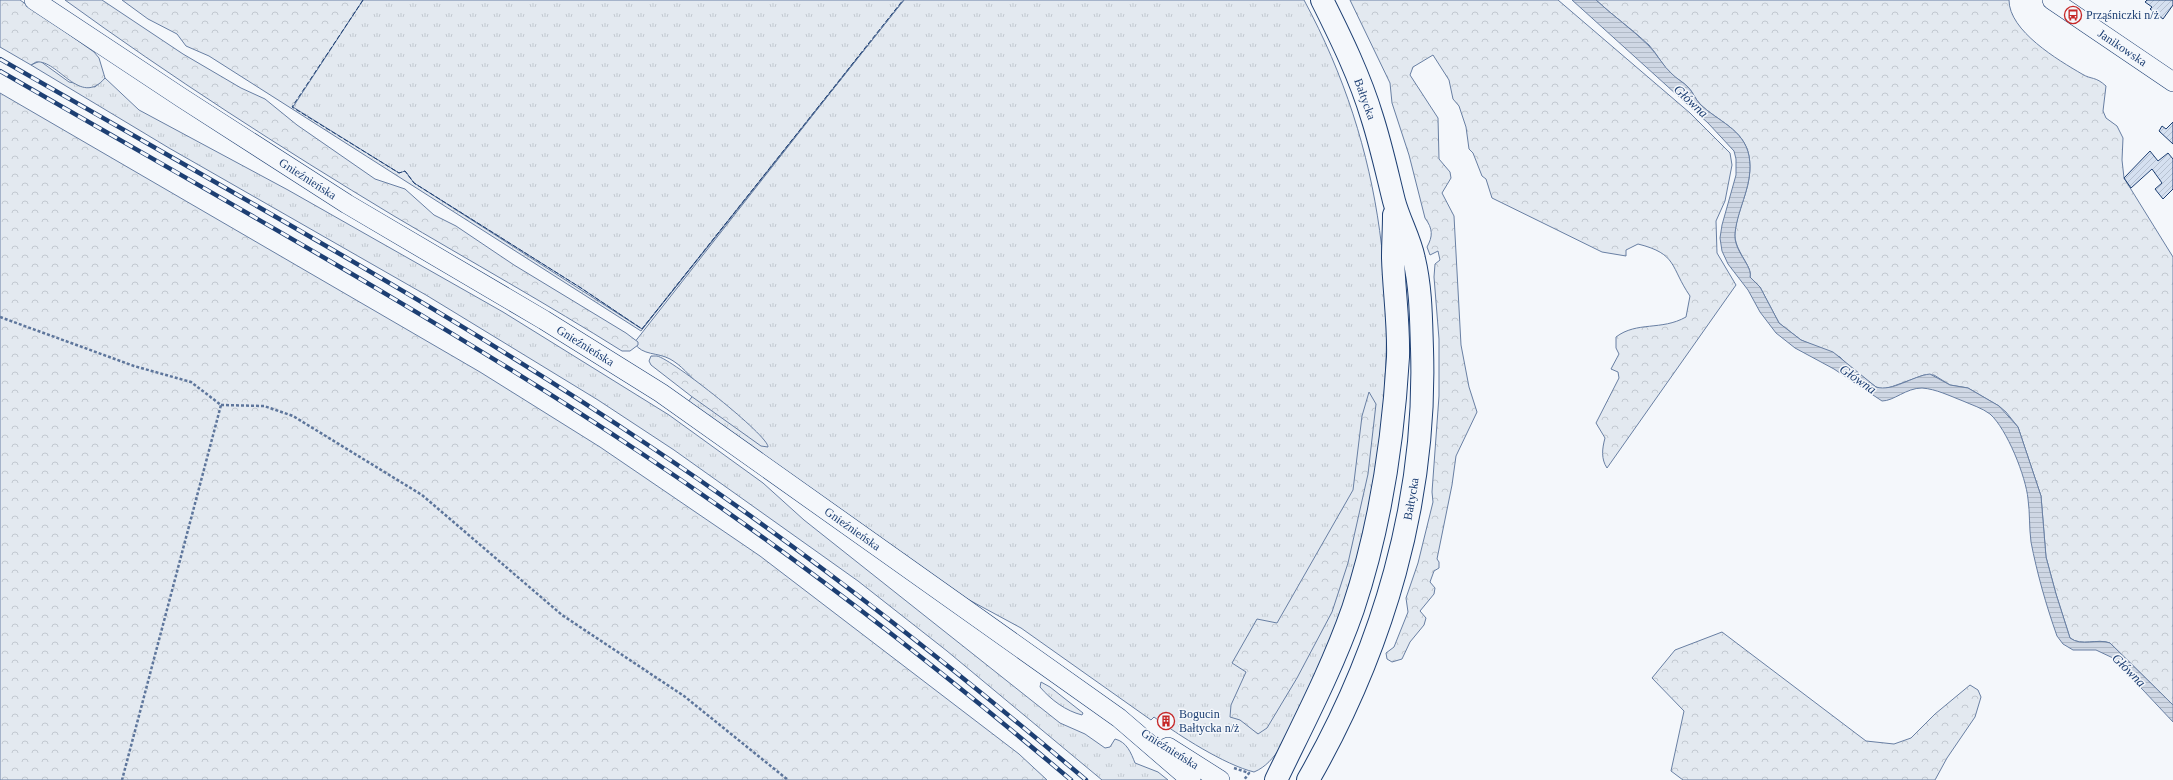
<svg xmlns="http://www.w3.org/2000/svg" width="2173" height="780" viewBox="0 0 2173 780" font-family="Georgia,serif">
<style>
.grass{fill:url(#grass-tufts);stroke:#687fa3}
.forest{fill:url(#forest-crowns);stroke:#687fa3}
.water{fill:url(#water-rules);stroke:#687fa3}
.building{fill:url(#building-hatch);stroke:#1d3f73}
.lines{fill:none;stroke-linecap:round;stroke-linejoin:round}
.tertiary-casing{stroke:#1d3f73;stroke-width:20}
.primary-casing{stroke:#1d3f73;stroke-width:24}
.path{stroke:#5e769c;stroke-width:2.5;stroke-dasharray:3 2;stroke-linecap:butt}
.tertiary{stroke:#f4f7fb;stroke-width:19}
.primary{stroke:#f4f7fb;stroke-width:22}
.rail-casing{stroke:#1d3f73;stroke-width:4.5}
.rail{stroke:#f4f7fb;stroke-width:3;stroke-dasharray:9;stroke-linecap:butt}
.fence{stroke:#1d3f73;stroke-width:1;stroke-dasharray:5 2;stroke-linecap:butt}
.labels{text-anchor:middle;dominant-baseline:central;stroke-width:3;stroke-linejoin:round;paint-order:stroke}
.poi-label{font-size:12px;fill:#1d3f73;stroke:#f4f7fb;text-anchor:start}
.street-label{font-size:12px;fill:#1d3f73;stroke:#f4f7fb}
.water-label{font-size:13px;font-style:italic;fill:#1d3f73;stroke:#f4f7fb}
</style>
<defs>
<pattern id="grass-tufts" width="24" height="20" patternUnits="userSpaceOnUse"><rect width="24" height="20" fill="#e3e9f0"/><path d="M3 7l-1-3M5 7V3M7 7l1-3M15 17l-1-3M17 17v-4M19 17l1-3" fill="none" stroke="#c2c9d1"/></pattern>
<pattern id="forest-crowns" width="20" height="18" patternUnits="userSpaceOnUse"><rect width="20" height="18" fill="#e3e9f0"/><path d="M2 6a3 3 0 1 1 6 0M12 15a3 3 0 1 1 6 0" fill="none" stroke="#c2c9d1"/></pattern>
<pattern id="water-rules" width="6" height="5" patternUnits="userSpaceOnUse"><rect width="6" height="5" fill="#cfd7e4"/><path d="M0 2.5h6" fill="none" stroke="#b1bac7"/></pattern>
<pattern id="building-hatch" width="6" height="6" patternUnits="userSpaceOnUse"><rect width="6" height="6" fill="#d5e0f0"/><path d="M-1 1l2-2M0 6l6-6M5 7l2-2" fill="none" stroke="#b6c1d1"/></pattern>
</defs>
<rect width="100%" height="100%" fill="#f4f7fb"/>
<!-- grass -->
<g class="grass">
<path d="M 363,0 L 1304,0 C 1385,150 1401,307 1375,474 C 1368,515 1360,561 1346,600 C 1328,651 1304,699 1281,747 C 1273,758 1266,767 1254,772 C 1225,765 1178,735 1154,717 L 1151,720 L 1021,628 L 960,595 L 688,402 L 698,389 L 698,384 C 690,376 681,365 670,359 C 657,352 643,356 634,343 L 863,51 L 642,329 L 581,288 L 414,183 L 406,172 L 399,173 L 292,107 Z"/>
<path d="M 40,61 L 69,82 L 95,87 L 105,78 L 139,110 L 288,190 L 503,312 L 669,415 L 763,483 L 804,520 L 1060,723 L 1085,734 L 1105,748 L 1110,747 L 1115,739 C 1127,742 1131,753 1135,763 L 1158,772 L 1168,780 L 1102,780 L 947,651 L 858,581 L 674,450 L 598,400 L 426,295 L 169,148 L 31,65 Z"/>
<path d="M 1041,682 L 1050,687 L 1083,713 L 1082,715 C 1066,711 1051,700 1040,687 Z"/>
</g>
<!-- forest -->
<g class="forest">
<path d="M 0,0 L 20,0 L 94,52 L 99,58 L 105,78 C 80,108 58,59 36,62 L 31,65 L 0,47 Z"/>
<path d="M 65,0 L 102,0 L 183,54 L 241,88 L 265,99 L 297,125 L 375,179 L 405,189 L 434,215 L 456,226 L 514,265 L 626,333 L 638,342 L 638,345 L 630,351 L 622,351 C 547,304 470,261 394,216 C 281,148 171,77 65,0 Z"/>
<path d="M 122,0 L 363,0 L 293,107 L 399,173 L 405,171 L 414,183 L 642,329 L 904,0 L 641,331 L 209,56 L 186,46 L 177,34 L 148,19 Z"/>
<path d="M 1350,0 L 1558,0 L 1690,113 L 1730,153 L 1732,165 L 1725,201 L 1716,221 L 1717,253 L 1736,285 L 1607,468 C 1601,459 1602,449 1605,438 L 1596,423 L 1619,378 L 1618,372 L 1611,369 L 1619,354 L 1616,348 L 1616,337 C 1637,321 1661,331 1686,317 L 1690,296 C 1670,267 1678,254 1638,244 L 1626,250 L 1626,256 L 1602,252 L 1492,198 L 1486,179 L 1482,176 L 1473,153 L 1469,149 L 1466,127 L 1459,106 L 1453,99 L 1449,80 L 1433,55 L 1413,67 L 1410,75 L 1438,118 L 1439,159 L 1450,172 L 1451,178 L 1442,193 L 1454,216 L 1461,345 L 1469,387 L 1477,412 L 1456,456 L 1452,485 L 1437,559 L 1439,562 L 1439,568 L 1434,571 L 1430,582 L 1435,588 L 1434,594 L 1420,611 L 1426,618 L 1424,625 L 1410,642 L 1402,659 L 1392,662 L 1387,659 L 1386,653 L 1394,647 L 1408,612 L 1406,598 L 1418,563 L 1433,502 L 1432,492 L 1439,396 L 1439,339 L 1434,277 L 1435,264 L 1440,260 L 1438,251 L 1430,255 L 1427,247 C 1433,236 1433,229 1425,218 L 1409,155 L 1392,103 L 1390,83 Z"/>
<path d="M 1596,0 L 2009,0 C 2009,31 2058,60 2082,74 C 2092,80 2095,76 2106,86 L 2103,111 L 2106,118 L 2117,126 L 2123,138 L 2122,160 L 2124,178 L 2173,257 L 2173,705 L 2110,643 C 2097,638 2082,647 2070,638 L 2056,594 L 2046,557 L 2041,496 L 2018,427 L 2006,412 L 1999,406 L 1968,388 L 1950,385 L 1934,375 L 1924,375 L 1891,387 L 1882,389 L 1876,387 L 1852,369 L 1840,357 L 1801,340 L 1779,323 L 1760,287 L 1750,277 C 1753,266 1733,250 1735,232 C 1738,206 1754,184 1749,156 C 1744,129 1717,121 1700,104 C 1695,99 1693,92 1688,87 C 1683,82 1677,79 1671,74 C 1663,66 1657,54 1649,45 C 1632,29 1613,16 1596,0 Z"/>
<path d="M 0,93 L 480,372 L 600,447 L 760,556 L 1019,754 L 1047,780 L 0,780 Z"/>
<path d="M 651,356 C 653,356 655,356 657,356 C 672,359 769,436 768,447 L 761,446 L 691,396 L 651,365 L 649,361 Z"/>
<path d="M 1369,392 L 1376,404 L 1368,474 L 1348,563 L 1332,612 L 1297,678 L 1267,728 L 1258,734 L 1240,720 L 1230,717 L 1231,705 L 1246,672 L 1232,663 L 1257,619 L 1277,623 L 1353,490 L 1362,416 Z"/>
<path d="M 1722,632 L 1866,741 L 1894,744 L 1911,738 L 1935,714 L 1970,685 L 1978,690 L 1981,697 L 1975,717 L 1947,758 L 1935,780 L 1683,780 L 1671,771 L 1684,711 L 1652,678 L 1675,650 Z"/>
</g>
<!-- water -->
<path class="water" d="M 1572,0 L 1596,0 C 1613,16 1632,29 1649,46 C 1657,54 1663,66 1672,74 C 1677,79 1683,82 1688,87 C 1693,92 1695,99 1700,104 C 1717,121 1744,129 1749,156 C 1754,184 1738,206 1735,233 C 1733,251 1753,266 1750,277 L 1760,287 L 1779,323 L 1801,340 L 1833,352 L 1876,387 C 1893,392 1912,376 1930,374 L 1950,385 L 1968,388 L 1999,406 L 2018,427 L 2041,496 L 2046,557 L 2056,594 L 2070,638 C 2082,647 2097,638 2110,643 L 2173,705 L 2173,722 L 2113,658 L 2096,650 L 2073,650 L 2063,644 L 2057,636 C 2046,605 2037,573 2031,542 C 2029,527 2030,513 2028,499 C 2026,477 2007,429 1990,414 C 1982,408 1972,405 1963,401 C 1950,396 1936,389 1922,388 C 1906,388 1894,401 1882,401 L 1834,369 L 1795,348 L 1776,333 L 1760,312 L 1748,290 L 1728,264 L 1722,251 L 1720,238 L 1722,225 L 1736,175 L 1736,159 L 1734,151 L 1708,123 Z"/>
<!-- building -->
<g class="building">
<path d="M 2147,0 L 2173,0 L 2173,5 L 2163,19 L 2150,9 L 2152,7 L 2145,2 Z"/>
<path d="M 2173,122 L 2173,144 L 2159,131 L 2162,126 L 2166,129 Z"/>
<path d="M 2150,151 L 2158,161 L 2168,153 L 2173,159 L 2173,189 L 2163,199 L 2155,189 L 2162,183 L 2152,169 L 2131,188 L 2124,178 Z"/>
<path d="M 1161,714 L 1173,724 L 1171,727 L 1158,718 Z"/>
</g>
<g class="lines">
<!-- tertiary casing -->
<g class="tertiary-casing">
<g id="tertiary">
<path id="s1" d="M 34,0 L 182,98 L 347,204 L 544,320 L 661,393 L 1119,718 L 1191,780"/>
<path id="s2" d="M 2052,0 L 2173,82"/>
<path d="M 1168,747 L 1220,780"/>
</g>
</g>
<!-- primary casing -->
<g class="primary-casing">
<g id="primary">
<path d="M 1276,780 C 1303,724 1332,669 1353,609 C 1380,528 1393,443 1398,357 C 1399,324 1394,291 1393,258 C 1393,244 1394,229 1394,215"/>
<path id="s3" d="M 1308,780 C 1383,649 1427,500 1422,349 C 1421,319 1421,288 1414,259 C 1410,239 1399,220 1394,201 C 1387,173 1381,145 1372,117 C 1360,77 1341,38 1322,0"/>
</g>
</g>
<!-- path -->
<g class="path">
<path d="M 0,317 L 134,366 L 191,382 L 221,405 L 122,780"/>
<path d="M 221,405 L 264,406 L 293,416 L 422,495 L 562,615 L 684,696 L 788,780"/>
<path d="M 1234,768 L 1249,773 L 1244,780"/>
</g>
<!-- tertiary -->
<use href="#tertiary" class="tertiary"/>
<!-- primary -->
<use href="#primary" class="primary"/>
<!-- rail casing -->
<g class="rail-casing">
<g id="rail">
<path d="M 0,59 C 218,185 445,308 654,449 C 805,550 947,662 1086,780"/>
<path d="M 0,71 C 216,196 436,317 644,455 C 793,554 934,664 1071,780"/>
</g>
</g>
<!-- rail -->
<use href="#rail" class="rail"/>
<!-- fence -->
<path class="fence" d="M 363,0 L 292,107 L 399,173 L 405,171 L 414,183 L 581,288 L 642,329 L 903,0"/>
</g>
<!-- icons -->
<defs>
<g id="bus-ring" transform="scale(0.9)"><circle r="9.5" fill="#f4f7fb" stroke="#c62828" stroke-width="1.5"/><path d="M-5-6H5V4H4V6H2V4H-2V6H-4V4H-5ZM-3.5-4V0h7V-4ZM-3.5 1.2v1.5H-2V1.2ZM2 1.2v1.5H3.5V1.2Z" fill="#c62828"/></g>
<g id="building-ring" transform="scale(0.9)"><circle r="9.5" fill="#f4f7fb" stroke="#c62828" stroke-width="1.5"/><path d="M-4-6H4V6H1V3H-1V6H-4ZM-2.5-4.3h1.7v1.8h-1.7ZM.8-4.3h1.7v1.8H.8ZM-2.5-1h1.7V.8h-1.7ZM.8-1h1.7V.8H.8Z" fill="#c62828"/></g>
</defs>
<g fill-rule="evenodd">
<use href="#bus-ring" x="2073" y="15"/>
<use href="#building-ring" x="1166" y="721"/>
</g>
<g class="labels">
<!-- poi labels -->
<g class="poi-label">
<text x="2086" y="15">Prząśniczki n/ż</text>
<text x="1179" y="714">Bogucin<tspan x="1179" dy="14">Bałtycka n/ż</tspan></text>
</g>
<!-- street labels -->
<g class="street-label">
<text stroke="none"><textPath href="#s2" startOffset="85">Janikowska</textPath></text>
<text transform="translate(1365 99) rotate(70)">Bałtycka</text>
<text stroke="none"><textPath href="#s1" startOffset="327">Gnieźnieńska</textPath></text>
<text stroke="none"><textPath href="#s1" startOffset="651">Gnieźnieńska</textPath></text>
<text stroke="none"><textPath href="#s3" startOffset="301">Bałtycka</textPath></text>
<text stroke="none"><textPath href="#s1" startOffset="975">Gnieźnieńska</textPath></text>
<text transform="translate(1170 749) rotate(32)">Gnieźnieńska</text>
</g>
<!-- water labels -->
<g class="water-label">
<text transform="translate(1691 101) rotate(43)">Główna</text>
<text transform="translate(1858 379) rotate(35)">Główna</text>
<text transform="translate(2129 670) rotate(45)">Główna</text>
</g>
</g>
</svg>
